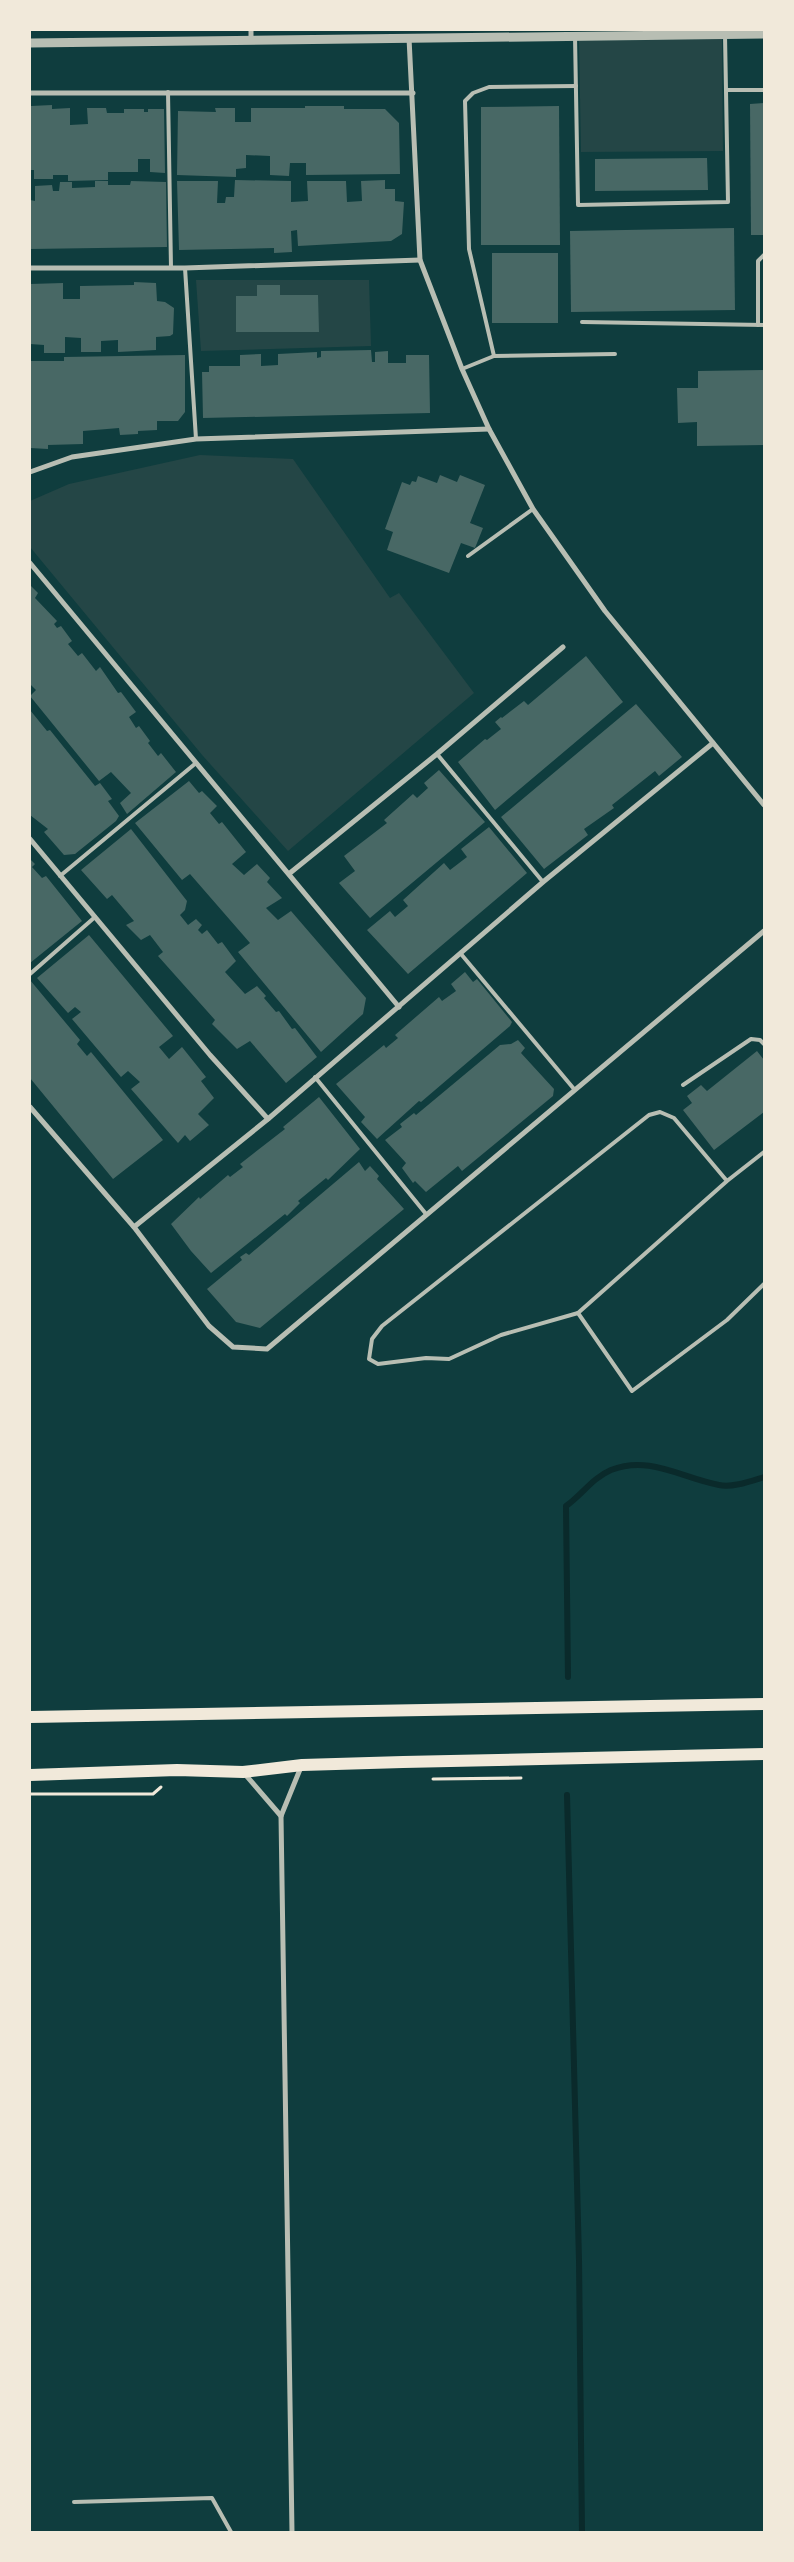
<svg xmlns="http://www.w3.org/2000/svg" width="794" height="2562" viewBox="0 0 794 2562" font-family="'Noto Serif',serif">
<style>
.green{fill:#244646}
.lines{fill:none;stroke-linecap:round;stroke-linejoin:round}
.stream{stroke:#0a2a2b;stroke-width:6}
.building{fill:#486865}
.path{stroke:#f1e9da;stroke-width:3}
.service{stroke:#b8beb3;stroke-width:4}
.minor{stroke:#b8beb3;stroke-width:5}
.tertiary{stroke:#b8beb3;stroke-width:9}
.primary{stroke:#f1e9da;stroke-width:12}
</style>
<rect width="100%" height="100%" fill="#0f3d3e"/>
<!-- green -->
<g class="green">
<path d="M 722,39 L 723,151 L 581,152 L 579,41 Z"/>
<path d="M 196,280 L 369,280 L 371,346 L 201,351 Z"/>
<path d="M 200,455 L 293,459 L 390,598 L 399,593 L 474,693 L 288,851 L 203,756 L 30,547 L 30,501 L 69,484 Z"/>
</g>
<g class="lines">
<!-- stream -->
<g class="stream">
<path d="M 568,1677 L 566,1506 C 582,1495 592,1478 611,1470 C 650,1455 681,1478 719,1485 C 732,1488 751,1481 764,1477"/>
<path d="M 567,1795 L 579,2260 L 582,2532"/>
</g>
</g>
<!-- building -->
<g class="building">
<path d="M 764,103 L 764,235 L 751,235 L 750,104 Z"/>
<path d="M 52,105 L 52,109 L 70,108 L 70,125 L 88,124 L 87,108 L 106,108 L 107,113 L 124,113 L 124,109 L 144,109 L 144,112 L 148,112 L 148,109 L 164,109 L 165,173 L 150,172 L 150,159 L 138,159 L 138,172 L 108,172 L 108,180 L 68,181 L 68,175 L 53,175 L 53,179 L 34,179 L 34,170 L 30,170 L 31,106 Z"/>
<path d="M 305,106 L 344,106 L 344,109 L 385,109 L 399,123 L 400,174 L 306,175 L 306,163 L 290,163 L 289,176 L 270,175 L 270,156 L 246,155 L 246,168 L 236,169 L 236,177 L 177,175 L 178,111 L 216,112 L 215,108 L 235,108 L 235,122 L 251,122 L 251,108 L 305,108 Z"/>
<path d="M 559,106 L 560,245 L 481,245 L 481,107 Z"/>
<path d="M 707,158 L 708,190 L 595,191 L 595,159 Z"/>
<path d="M 235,180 L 291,181 L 291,202 L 308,201 L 307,181 L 346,181 L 347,202 L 362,201 L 361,181 L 385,180 L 385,189 L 395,189 L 395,201 L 404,202 L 402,234 L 391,241 L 298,246 L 297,230 L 291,231 L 292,252 L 274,253 L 274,248 L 179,250 L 177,181 L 218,181 L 217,203 L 225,203 L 226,197 L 234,197 Z"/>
<path d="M 95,181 L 108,181 L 108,185 L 130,185 L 131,181 L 166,182 L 167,247 L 30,249 L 30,200 L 35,201 L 35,186 L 52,185 L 53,191 L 59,191 L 60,182 L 72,182 L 72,188 L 95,187 Z"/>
<path d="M 734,228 L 735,310 L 571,312 L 570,231 Z"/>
<rect x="492" y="253" width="66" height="70"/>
<path d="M 134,282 L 156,283 L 157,301 L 165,302 L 174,308 L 173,334 L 170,336 L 156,337 L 156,350 L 118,352 L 118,340 L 101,341 L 101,352 L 81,352 L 81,338 L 65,337 L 65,353 L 44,353 L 44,345 L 30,344 L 30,284 L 63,283 L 63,299 L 80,299 L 80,286 L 134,285 Z"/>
<path d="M 257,285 L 280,285 L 280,295 L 318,295 L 319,332 L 236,332 L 236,296 L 257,296 Z"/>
<path d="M 371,350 L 372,362 L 375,362 L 375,352 L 388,351 L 388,363 L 406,363 L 406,355 L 429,355 L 430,413 L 203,418 L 202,372 L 209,372 L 209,366 L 240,366 L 240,355 L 261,354 L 261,366 L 278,365 L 278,354 L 317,352 L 317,358 L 321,357 L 321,351 Z"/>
<path d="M 185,355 L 185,412 L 178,421 L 157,421 L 157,430 L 138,431 L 138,434 L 120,435 L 119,428 L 83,431 L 83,444 L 48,445 L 48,449 L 30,448 L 30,361 L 64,361 L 64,357 Z"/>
<path d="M 764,370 L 764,445 L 697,446 L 697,422 L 678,423 L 677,388 L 698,388 L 698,371 Z"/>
<path d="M 440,475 L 457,482 L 460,475 L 485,485 L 470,523 L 483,528 L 475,548 L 461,543 L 449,573 L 387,550 L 393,532 L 385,529 L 402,482 L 410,485 L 412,481 L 416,482 L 418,476 L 437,483 Z"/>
<path d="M 30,585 L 38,593 L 35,598 L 57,621 L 54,624 L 57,628 L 61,626 L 72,641 L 68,644 L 78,656 L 82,653 L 96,671 L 100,667 L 118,693 L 121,692 L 136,712 L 129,717 L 136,728 L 139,726 L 150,741 L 148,743 L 158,756 L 161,753 L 176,772 L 127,814 L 120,803 L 131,793 L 111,772 L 99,781 L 30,696 L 36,690 L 30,684 Z"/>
<path d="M 586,656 L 623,702 L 495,810 L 458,762 L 485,739 L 487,740 L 501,729 L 495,722 L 501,717 L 502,718 L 524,701 L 528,705 Z"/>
<path d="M 636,704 L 682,757 L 659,776 L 655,771 L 612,805 L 614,808 L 584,829 L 588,835 L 544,869 L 501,817 Z"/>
<path d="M 30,710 L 47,731 L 50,730 L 95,786 L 100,783 L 112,799 L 108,801 L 119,816 L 116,821 L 75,854 L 64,855 L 44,832 L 48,829 L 30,815 Z"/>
<path d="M 439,770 L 485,822 L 370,918 L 339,883 L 355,871 L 344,856 L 387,823 L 384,820 L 413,794 L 417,798 L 428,788 L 424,783 Z"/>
<path d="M 189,781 L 199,793 L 202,791 L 217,806 L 210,813 L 219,824 L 222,822 L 246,852 L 232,864 L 244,875 L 257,864 L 270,878 L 267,882 L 282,898 L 266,908 L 278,920 L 291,911 L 366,998 L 363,1014 L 321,1052 L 238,952 L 250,943 L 190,874 L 182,880 L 135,823 Z"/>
<path d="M 489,827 L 527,873 L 408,974 L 367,930 L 390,911 L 395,917 L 408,906 L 403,900 L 444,863 L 450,870 L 467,857 L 461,849 Z"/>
<path d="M 131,829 L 187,901 L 185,910 L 180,915 L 188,925 L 196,919 L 202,925 L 198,930 L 202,934 L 207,930 L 218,944 L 222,942 L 236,961 L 225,972 L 245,994 L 257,986 L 266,996 L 264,998 L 276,1012 L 279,1011 L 292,1029 L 295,1028 L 317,1057 L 286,1083 L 250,1041 L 237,1049 L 212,1024 L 215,1020 L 158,956 L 163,952 L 150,935 L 141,940 L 126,925 L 134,921 L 112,895 L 107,899 L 81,870 Z"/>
<path d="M 30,859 L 35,864 L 32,867 L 42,878 L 46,876 L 82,921 L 30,963 Z"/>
<path d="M 89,935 L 173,1036 L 159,1047 L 169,1059 L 182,1047 L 206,1077 L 201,1081 L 214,1098 L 198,1114 L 209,1125 L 190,1141 L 185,1135 L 178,1143 L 131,1089 L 140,1082 L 128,1071 L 121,1077 L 72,1019 L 81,1012 L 75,1007 L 68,1013 L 37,978 Z"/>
<path d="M 465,972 L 473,982 L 477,979 L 512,1022 L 510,1026 L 421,1102 L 419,1101 L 377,1139 L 361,1122 L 365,1117 L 336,1084 L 384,1045 L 386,1048 L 398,1038 L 395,1035 L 439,997 L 442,1001 L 456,991 L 451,984 Z"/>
<path d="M 30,980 L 80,1040 L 77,1044 L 87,1056 L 91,1052 L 163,1140 L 113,1179 L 30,1078 Z"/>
<path d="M 518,1040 L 525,1048 L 521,1053 L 554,1089 L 553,1096 L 462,1171 L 458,1166 L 426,1192 L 415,1181 L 413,1183 L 402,1168 L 406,1163 L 385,1140 L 402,1127 L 400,1124 L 414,1113 L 416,1115 L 500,1045 L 511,1044 Z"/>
<path d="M 757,1051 L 764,1060 L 764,1112 L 714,1150 L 683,1110 L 692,1103 L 687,1096 L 701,1085 L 707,1091 Z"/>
<path d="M 319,1097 L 360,1149 L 328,1180 L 326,1178 L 298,1201 L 300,1203 L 287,1216 L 285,1214 L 211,1273 L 191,1251 L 171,1224 L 199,1197 L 200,1199 L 228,1175 L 230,1177 L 243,1167 L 240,1164 L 285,1129 L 283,1127 Z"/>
<path d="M 359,1162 L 365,1171 L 370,1166 L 379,1176 L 377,1179 L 404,1209 L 260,1328 L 236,1322 L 207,1289 L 242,1260 L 240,1257 L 246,1253 L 249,1255 Z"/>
</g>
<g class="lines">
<!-- path -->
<g class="path">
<path d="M 433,1779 L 521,1778"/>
<path d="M 30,1794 L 153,1794 L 161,1787"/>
</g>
<!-- service -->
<g class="service">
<path d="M 575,36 L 578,205 L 728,202 L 725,35"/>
<path d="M 726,90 L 764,90"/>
<path d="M 168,92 L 171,268"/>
<path d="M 185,268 L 196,439"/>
<path d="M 582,322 L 764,325"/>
<path d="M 758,325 L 758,261 L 764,255"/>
<path d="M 494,356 L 469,249 L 465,101 L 473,93 L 489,87 L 576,86"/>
<path d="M 462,369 L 494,356 L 615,354"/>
<path d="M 468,556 L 533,509"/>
<path d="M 437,754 L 543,882"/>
<path d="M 60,876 L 196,763"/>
<path d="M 461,954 L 574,1089"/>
<path d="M 30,974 L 95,917"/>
<path d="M 315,1077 L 426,1214"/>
<path d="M 683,1085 L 751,1039 L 760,1040 L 764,1044"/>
<path d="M 727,1181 L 674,1118 L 660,1112 L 649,1115 L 382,1326 L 372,1339 L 369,1359 L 378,1364 L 426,1358 L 449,1359 L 501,1335 L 578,1313 L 727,1181 L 764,1152"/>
<path d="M 578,1313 L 632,1391 L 727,1320 L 764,1284"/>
<path d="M 74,2502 L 212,2498 L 231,2532"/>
</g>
<!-- minor -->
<g class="minor">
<path d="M 251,30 L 251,40"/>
<path d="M 409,38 L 420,260 L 462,369 L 489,429 L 533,509 L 605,611 L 764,805"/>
<path d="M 30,93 L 413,93"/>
<path d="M 30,268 L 185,268 L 420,260"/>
<path d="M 30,472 L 72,457 L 196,439 L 489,429"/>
<path d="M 30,563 L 399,1007"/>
<path d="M 30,839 L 210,1055 L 268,1119"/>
<path d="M 290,873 L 437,754 L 563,647"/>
<path d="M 30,1107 L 134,1227 L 209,1326 L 233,1347 L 267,1349 L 764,931"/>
<path d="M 134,1227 L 268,1119 L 543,882 L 713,743"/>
<path d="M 244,1773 L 281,1816"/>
<path d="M 292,2532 L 281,1816 L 301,1767"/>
</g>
<!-- tertiary -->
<path class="tertiary" d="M 30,43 L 764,34"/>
<!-- primary -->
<g class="primary">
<path d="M 30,1717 L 764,1704"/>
<path d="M 30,1775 L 177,1770 L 243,1772 L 302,1765 L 403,1762 L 764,1754"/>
</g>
</g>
<!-- border -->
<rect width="794" height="2562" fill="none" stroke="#f1e9da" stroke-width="62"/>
</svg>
